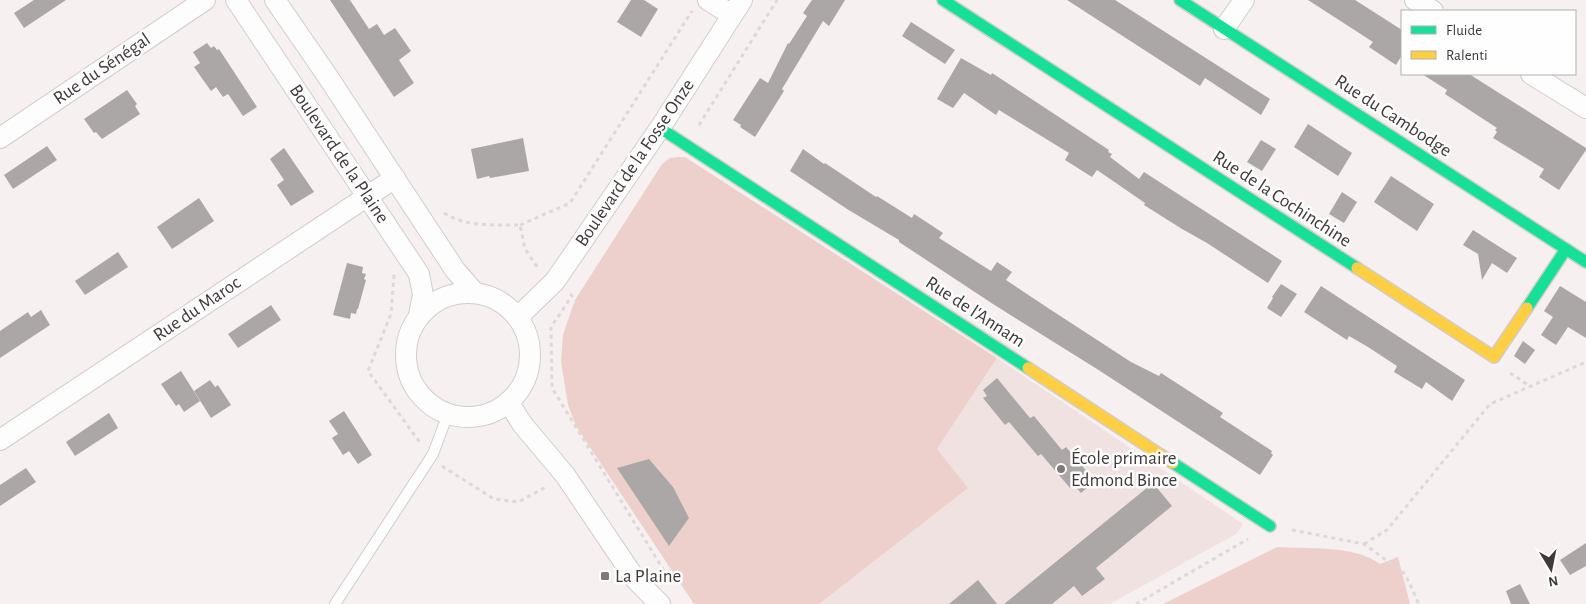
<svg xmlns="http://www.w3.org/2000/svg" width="1586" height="604" viewBox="0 0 1586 604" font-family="'Alegreya Sans',sans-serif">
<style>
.built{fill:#f0e2e1}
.green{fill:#edd0cc}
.building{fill:#aca7a7}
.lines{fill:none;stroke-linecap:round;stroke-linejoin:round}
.lane-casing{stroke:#d2cdcc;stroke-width:12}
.street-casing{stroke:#d2cdcc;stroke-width:22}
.fast-casing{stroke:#d2cdcc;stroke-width:14}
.slow-casing{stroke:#d2cdcc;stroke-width:14}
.path{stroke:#dcdad9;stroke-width:3;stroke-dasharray:4 4;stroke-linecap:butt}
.lane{stroke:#fefdfd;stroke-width:10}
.street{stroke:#fefdfd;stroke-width:20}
.fast{stroke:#16e098;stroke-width:11}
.slow{stroke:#ffcf43;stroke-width:11}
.poi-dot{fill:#7f7a79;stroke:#fefefe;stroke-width:2}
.labels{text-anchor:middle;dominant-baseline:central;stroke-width:5;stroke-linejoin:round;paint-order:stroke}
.street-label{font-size:19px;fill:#3f3a39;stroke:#fefefe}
.poi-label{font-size:19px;fill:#3f3a39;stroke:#fefefe;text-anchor:start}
</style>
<rect width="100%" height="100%" fill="#f6f0f0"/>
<!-- built -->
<path class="built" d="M 997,358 L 1243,524 L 1236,534 L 1110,604 L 819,604 L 967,488 L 937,449 Z"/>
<!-- green -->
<g class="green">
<path d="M 678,157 L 685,157 L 997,358 L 937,449 L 968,488 L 819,604 L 694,604 L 576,426 L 568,405 L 561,362 L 563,335 L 568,320 L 575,300 L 662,164 L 670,158 Z"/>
<path d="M 1277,547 C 1307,549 1355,545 1380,564 L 1398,557 L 1410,604 L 1163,604 Z"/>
</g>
<!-- building -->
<g class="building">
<path d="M 34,0 L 66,0 L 24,28 L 14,13 Z"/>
<path d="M 330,0 L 350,0 L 369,29 L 377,24 L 384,35 L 395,28 L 411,51 L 399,60 L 414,83 L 394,97 Z"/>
<path d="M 631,0 L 644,0 L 658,9 L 641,37 L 617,22 Z"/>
<path d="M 812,0 L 845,0 L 829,26 L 823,21 L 782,89 L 784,91 L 755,137 L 740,127 L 741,125 L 733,120 L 760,78 L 768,83 L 788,43 L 789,44 L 807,16 L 803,13 Z"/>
<path d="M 1067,0 L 1115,0 L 1270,99 L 1261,115 L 1205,78 L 1200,86 Z"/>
<path d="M 1308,0 L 1355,0 L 1402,30 L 1402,55 L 1396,65 L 1369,47 L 1373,42 Z"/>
<path d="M 911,22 L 955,50 L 945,64 L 902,36 Z"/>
<path d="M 207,43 L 211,48 L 214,46 L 217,50 L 219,49 L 257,107 L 243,116 L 228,94 L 223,97 L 216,87 L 211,91 L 194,67 L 200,63 L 193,52 Z"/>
<path d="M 961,58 L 991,75 L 992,73 L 1109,150 L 1108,152 L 1112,154 L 1110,157 L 1139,179 L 1144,172 L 1282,261 L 1268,283 L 1207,243 L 1182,229 L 1144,205 L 1145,203 L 1097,170 L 1092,177 L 1065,160 L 1069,153 L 999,110 L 996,115 L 964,93 L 953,108 L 937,99 Z"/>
<path d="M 1422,74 L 1469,74 L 1586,148 L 1586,150 L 1559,190 L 1539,177 L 1544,169 L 1493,138 L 1497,132 L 1495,130 L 1497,128 L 1445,94 L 1447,90 Z"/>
<path d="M 127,90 L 137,104 L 135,106 L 140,114 L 102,139 L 96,132 L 94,133 L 84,119 Z"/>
<path d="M 1308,124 L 1352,153 L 1338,176 L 1294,147 Z"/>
<path d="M 523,138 L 529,171 L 490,178 L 489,176 L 477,179 L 471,149 Z"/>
<path d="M 1261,140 L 1276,149 L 1262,171 L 1247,162 Z"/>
<path d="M 47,146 L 57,160 L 13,189 L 4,175 Z"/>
<path d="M 284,148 L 314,192 L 291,206 L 277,185 L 284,180 L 270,159 Z"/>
<path d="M 803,149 L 824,164 L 825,163 L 876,197 L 877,196 L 912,218 L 914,214 L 928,223 L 943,233 L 939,238 L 991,271 L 997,262 L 1012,272 L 1006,280 L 1048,308 L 1131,362 L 1159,376 L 1161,373 L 1223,413 L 1220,417 L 1272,451 L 1271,453 L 1273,455 L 1260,475 L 1097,369 L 993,304 L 899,242 L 899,240 L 847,209 L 790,171 Z"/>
<path d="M 1391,176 L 1434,204 L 1417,231 L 1374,202 Z"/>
<path d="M 1342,192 L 1357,202 L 1344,223 L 1329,214 Z"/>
<path d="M 199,198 L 214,221 L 172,249 L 157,227 Z"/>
<path d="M 1473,230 L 1517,258 L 1507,273 L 1492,263 L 1482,280 L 1478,254 L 1463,245 Z"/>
<path d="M 118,252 L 128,267 L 85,295 L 75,281 Z"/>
<path d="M 347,263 L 363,267 L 362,273 L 366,274 L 364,279 L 366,280 L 358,309 L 357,309 L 356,314 L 351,313 L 350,319 L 333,315 Z"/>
<path d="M 1281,284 L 1297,294 L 1281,317 L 1267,308 L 1273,298 L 1272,297 Z"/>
<path d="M 1321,286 L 1465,380 L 1452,401 L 1426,382 L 1422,389 L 1394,372 L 1397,366 L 1368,347 L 1349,336 L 1347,340 L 1304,312 Z"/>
<path d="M 1560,286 L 1586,302 L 1586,338 L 1568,327 L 1556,345 L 1541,335 L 1553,317 L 1544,311 Z"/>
<path d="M 271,305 L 281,320 L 238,348 L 228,334 Z"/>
<path d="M 41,310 L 50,325 L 0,358 L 0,331 L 28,312 L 31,317 Z"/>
<path d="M 1523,341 L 1535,350 L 1525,364 L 1514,356 Z"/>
<path d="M 181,371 L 200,401 L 184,412 L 179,404 L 176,406 L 161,384 Z"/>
<path d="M 997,378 L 1030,418 L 1034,416 L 1062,450 L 1066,447 L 1095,481 L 1081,493 L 1074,485 L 1070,488 L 1041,454 L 1038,456 L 1009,422 L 1005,425 L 983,398 L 987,396 L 983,390 Z"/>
<path d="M 210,380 L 215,387 L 218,385 L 231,405 L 211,418 L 194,391 Z"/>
<path d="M 344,411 L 372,455 L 358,464 L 349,451 L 343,455 L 332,438 L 338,434 L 329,421 Z"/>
<path d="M 109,413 L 118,428 L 75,456 L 66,442 Z"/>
<path d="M 649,459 L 673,487 L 689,518 L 669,546 L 617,468 Z"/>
<path d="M 26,468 L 36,482 L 0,506 L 0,485 Z"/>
<path d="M 1153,483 L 1172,506 L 1096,568 L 1105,579 L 1082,596 L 1074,586 L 1052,604 L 1004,604 Z"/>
<path d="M 1586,543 L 1586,566 L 1570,575 L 1560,560 Z"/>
<path d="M 978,580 L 997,604 L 949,604 Z"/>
<path d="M 1520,584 L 1530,604 L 1511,604 L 1506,591 Z"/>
</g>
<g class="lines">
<!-- lane casing -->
<g class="lane-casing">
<path id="lane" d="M 335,604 L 433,454 L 448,414"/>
</g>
<!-- street casing -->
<g class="street-casing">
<g id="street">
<path d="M 236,0 L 419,274 L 423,295 L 419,315"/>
<path d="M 275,0 L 326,74 L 455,270 L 475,293"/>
<path d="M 708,0 L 732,15"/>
<path d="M 1415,0 L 1433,11"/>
<path d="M 1224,29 L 1244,0"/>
<path d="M 1531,74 L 1586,108"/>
<path d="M 0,138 L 205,0"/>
<circle cx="468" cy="355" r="62"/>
<path d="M 518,317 L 555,281 L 660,128 L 742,0"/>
<path d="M 508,402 L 523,425 L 565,475 L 636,580 L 660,604"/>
<path d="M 0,440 L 395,178"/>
</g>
</g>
<!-- fast casing -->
<g class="fast-casing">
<g id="fast">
<path d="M 943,0 L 1357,268"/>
<path d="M 1180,0 L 1586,262"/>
<path d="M 660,128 L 1028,368"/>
<path d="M 1527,308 L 1566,249"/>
<path d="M 1173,463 L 1270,526"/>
</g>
</g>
<!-- slow casing -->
<g class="slow-casing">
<g id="slow">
<path d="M 1357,268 L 1494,357 L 1527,308"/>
<path d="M 1028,368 L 1173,463"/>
</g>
</g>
<!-- path -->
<g class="path">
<path d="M 699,125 L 777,0"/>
<path d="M 444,213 C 466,227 495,225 520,225 L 525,249 L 538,268"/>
<path d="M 520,225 L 570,203 L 692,11"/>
<path d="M 394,275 L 391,314 L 368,371 L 421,444"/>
<path d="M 570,294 L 572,296 L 551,327 L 552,388 L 672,584"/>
<path d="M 1510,373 L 1530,386"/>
<path d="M 442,466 L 494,499 L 518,502 L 548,486"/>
<path d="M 1292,530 L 1364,544 L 1405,574 L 1419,604"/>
<path d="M 1364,544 L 1387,530 L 1490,404 L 1586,362"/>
<path d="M 1136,604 L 1248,539"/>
</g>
<!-- lane -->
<use href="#lane" class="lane"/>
<!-- street -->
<use href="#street" class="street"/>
<!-- fast -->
<use href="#fast" class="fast"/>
<!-- slow -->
<use href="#slow" class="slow"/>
</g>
<!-- markers -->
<g class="poi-dot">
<circle cx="1061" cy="469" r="5"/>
<rect x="600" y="571" width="10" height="10" rx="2.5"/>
</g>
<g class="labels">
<!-- street labels -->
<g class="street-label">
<text transform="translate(102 69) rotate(-34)">Rue du Sénégal</text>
<text transform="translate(1393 116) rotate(33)">Rue du Cambodge</text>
<text transform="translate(339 154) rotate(56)">Boulevard de la Plaine</text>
<text transform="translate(635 163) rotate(-56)">Boulevard de la Fosse Onze</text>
<text transform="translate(1282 199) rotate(33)">Rue de la Cochinchine</text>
<text transform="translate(197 309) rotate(-34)">Rue du Maroc</text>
<text transform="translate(975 312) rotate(33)">Rue de l'Annam</text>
</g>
<!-- poi labels -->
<g class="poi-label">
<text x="1071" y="458">École primaire<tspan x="1071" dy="22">Edmond Bince</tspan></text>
<text x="615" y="576">La Plaine</text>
</g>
</g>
<!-- legend -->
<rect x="1401" y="10" width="175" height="65" fill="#fefefe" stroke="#b2b0af"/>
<rect x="1411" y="26" width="25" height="8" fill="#16e098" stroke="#b2b0af"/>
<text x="1446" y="35" font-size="15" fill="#3f3a39">Fluide</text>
<rect x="1411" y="51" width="25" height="8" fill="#ffcf43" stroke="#b2b0af"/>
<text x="1446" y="60" font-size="15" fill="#3f3a39">Ralenti</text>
<!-- north arrow -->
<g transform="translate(1551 569) rotate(170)" stroke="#fefefe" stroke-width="4" paint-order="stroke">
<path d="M0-4L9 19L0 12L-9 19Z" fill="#3f3a39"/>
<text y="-8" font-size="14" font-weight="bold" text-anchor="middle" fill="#3f3a39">N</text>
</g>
</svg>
